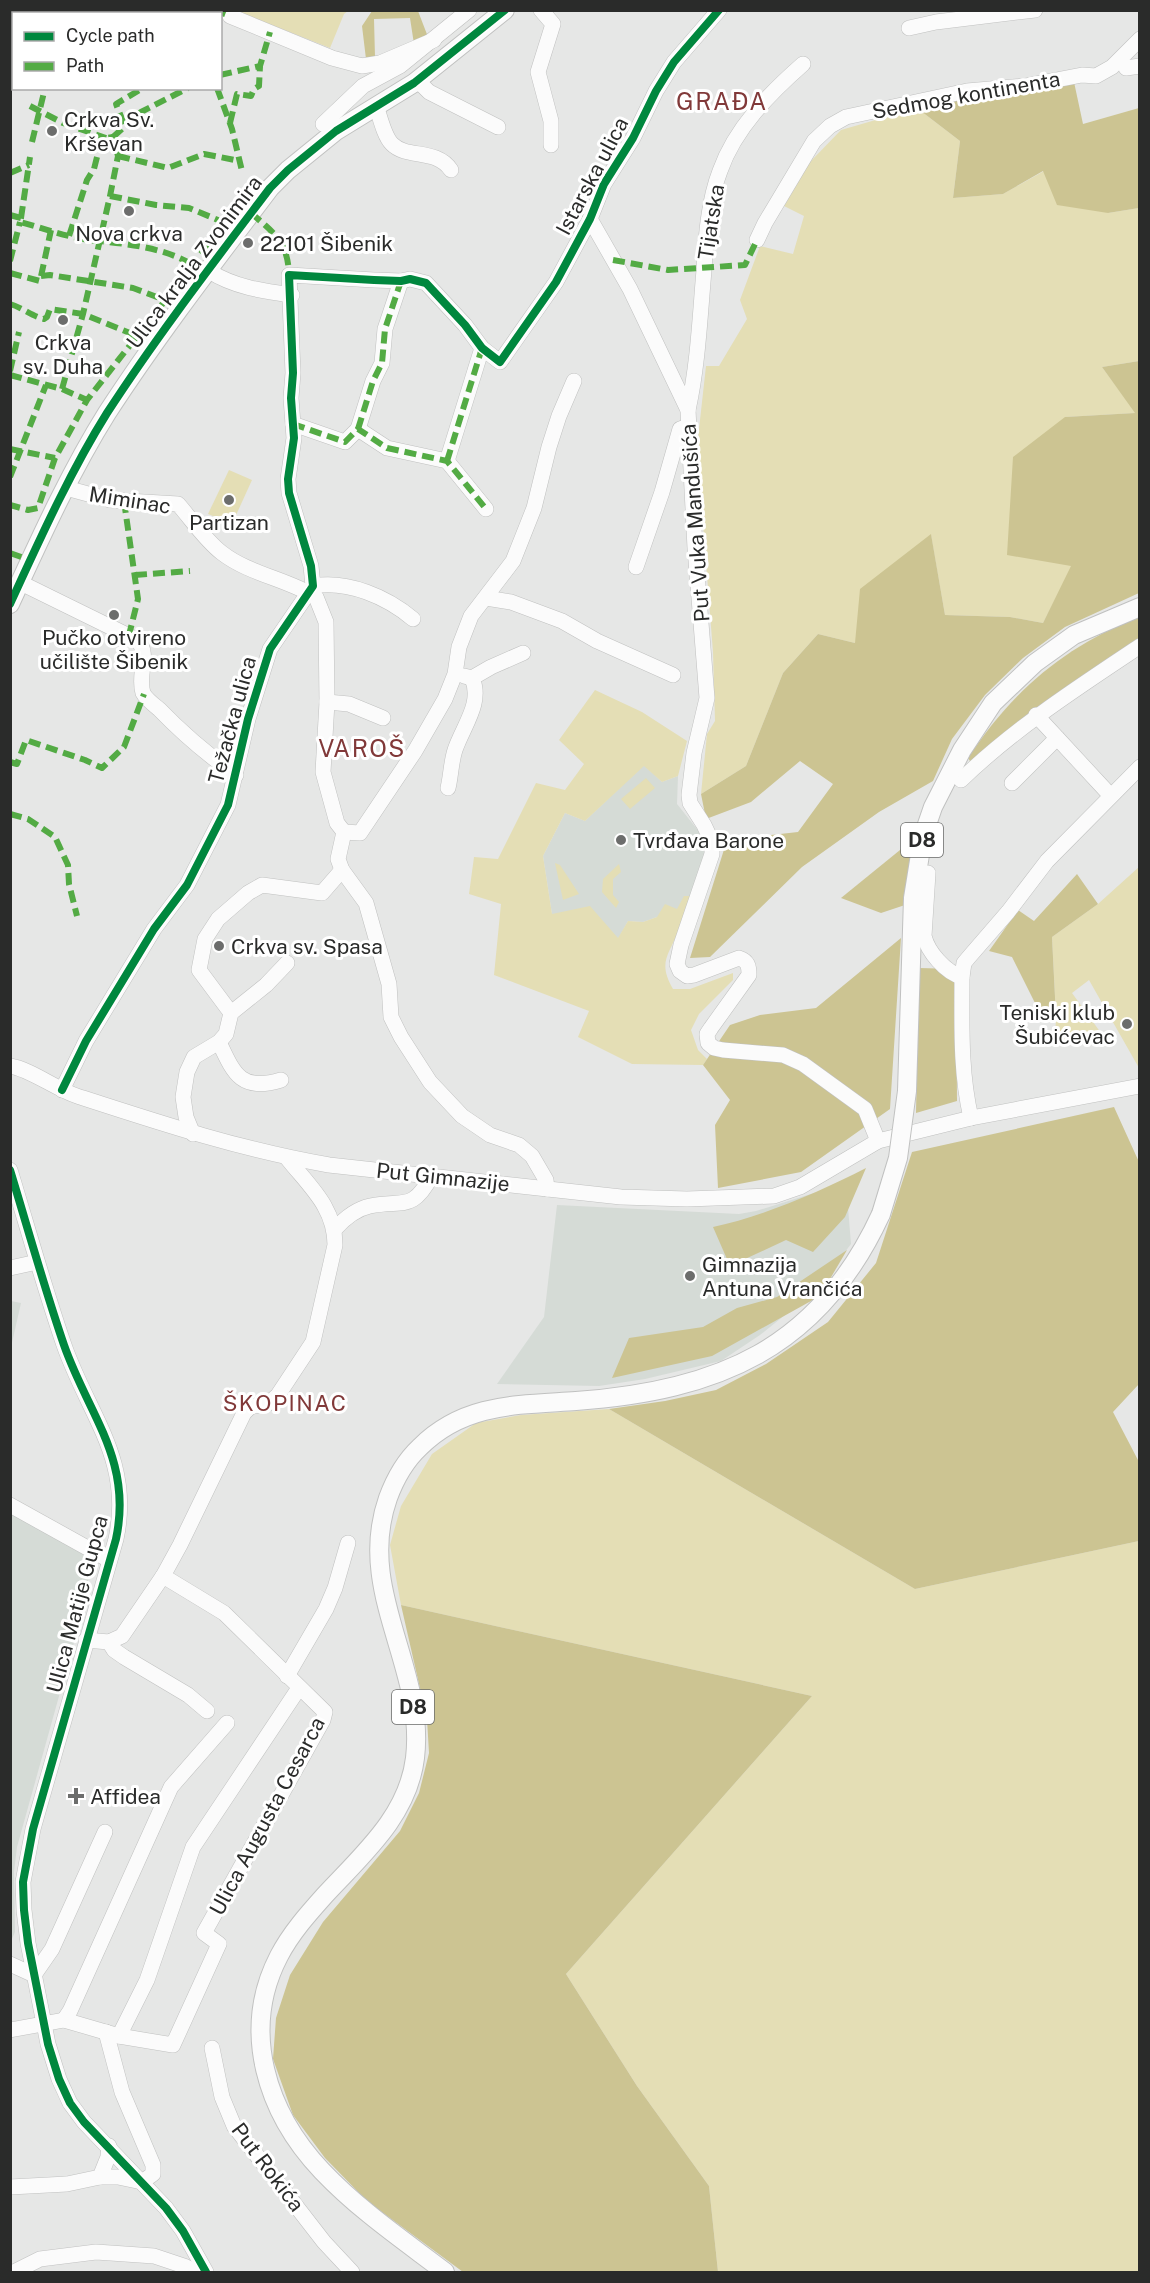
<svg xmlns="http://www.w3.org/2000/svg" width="1150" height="2283" viewBox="0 0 1150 2283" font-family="'Public Sans',sans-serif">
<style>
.built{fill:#d5dbd6}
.green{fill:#e4deb5}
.forest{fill:#ccc492}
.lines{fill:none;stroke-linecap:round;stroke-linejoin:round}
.minor-casing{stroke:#c0c1c0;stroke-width:16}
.major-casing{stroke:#c0c1c0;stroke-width:20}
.minor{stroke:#fbfbfb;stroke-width:15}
.major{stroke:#fbfbfb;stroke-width:18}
.major-bridge-casing{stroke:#c0c1c0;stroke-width:20;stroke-linecap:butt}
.major-bridge{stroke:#fbfbfb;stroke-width:18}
.quiet{stroke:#53ab44;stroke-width:6;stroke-dasharray:12 6;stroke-linecap:butt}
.cycleway-casing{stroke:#fff;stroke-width:11}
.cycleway{stroke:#00873e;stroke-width:8}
.poi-dot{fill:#6c6d6c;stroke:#fff;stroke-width:2}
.labels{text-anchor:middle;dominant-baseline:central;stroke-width:6;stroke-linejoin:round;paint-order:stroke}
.shield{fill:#fff;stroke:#6a6b6a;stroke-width:1.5}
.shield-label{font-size:20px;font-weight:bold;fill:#2a2b2a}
.street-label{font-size:21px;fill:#2a2b2a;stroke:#fff}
.poi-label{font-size:21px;fill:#2a2b2a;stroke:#fff;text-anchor:start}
.neighbourhood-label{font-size:22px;letter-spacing:1.5px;fill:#813939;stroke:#fff}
.quarter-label{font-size:24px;letter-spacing:1.5px;fill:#813939;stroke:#fff}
</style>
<rect width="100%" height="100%" fill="#e6e7e6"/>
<!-- built -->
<g class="built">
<path d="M 644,765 L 662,782 L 678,776 L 677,804 L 708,843 L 692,896 L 677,910 L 657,917 L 643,922 L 628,921 L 618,939 L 552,914 L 543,856 L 565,813 L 585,821 Z"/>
<path d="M 846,1183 L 851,1244 L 816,1290 L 760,1335 L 721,1361 L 645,1379 L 599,1386 L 497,1384 L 544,1317 L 557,1205 L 739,1214 L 756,1211 Z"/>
<path d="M 11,1301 L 21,1303 L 11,1347 L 10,1301 Z"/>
<path d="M 11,1512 L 28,1520 L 84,1555 L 88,1559 L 91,1571 L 82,1600 L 83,1610 L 17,1847 L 14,1872 L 15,1932 L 11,1941 Z"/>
</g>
<!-- green -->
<g class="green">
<path d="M 236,11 L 348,11 L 344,14 L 330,48 Z"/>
<path d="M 917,108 L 960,141 L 953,198 L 1003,194 L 1044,171 L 1108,213 L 1139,208 L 1139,361 L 1102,367 L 1136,413 L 1065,417 L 1072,566 L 1043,623 L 1010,617 L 945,615 L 931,535 L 855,643 L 818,634 L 783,673 L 746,766 L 701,794 L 707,734 L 715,721 L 713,652 L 697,447 L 706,366 L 719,366 L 747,319 L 740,300 L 760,246 L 793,254 L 804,216 L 784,206 L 810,162 L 841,130 Z"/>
<path d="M 229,470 L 252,480 L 232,524 L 208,514 Z"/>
<path d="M 595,690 L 642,712 L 687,741 L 678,776 L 662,782 L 644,766 L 585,821 L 565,813 L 543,856 L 552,914 L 590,906 L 618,938 L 628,921 L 643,922 L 657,917 L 665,904 L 677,909 L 684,896 L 692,896 C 687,908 683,921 678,932 C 668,956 658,963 673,989 L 690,989 L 733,973 L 733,980 L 699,1014 L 691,1030 L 698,1050 L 707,1059 L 703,1065 L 632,1064 L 578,1037 L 589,1011 L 494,975 L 501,904 L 469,894 L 474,857 L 498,859 L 536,783 L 565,790 L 584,764 L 559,740 Z"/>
<path d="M 646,778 L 655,788 L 630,809 L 621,799 Z"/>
<path d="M 555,863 L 560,865 L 579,894 L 563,900 Z"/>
<path d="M 619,864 L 621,872 L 613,879 L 613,895 L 619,902 L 616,908 L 602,892 L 603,879 Z"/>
<path d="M 1139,867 L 1139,1068 L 1089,980 L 1072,993 L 1101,1033 L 1055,1042 L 1056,1016 L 1052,937 L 1098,904 Z"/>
<path d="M 609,1409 L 915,1589 L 1139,1541 L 1139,2272 L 718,2272 L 709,2186 L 637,2086 L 566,1974 L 812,1696 L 401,1605 L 390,1545 L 401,1506 L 432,1454 L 476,1423 L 521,1415 Z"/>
</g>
<!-- forest -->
<g class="forest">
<path d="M 372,11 L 418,11 L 428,37 L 414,44 L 410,18 L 374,19 L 375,57 L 366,59 L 362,26 Z"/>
<path d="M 1074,82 L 1083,124 L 1139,108 L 1139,208 L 1108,213 L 1057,205 L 1043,171 L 1003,194 L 953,198 L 960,141 L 917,108 L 967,96 Z"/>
<path d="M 1139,361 L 1139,593 L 1065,627 L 1023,658 L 985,695 L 952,739 L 933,781 L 879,812 L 802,867 L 710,957 L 690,958 L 727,840 L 798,832 L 833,784 L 800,761 L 751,802 L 706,819 L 701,794 L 746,766 L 783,673 L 818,634 L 855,643 L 860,589 L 931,534 L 945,615 L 1010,617 L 1043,623 L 1071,566 L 1007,555 L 1013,457 L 1065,417 L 1135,413 L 1102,367 Z"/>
<path d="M 1139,617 L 1139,643 L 972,764 L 968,758 C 1012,691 1065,646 1139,617 Z"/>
<path d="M 916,837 L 905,905 L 881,913 L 841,898 Z"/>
<path d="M 1077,874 L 1098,904 L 1052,937 L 1056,1017 L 1040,1013 L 1012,957 L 989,951 L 1018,910 L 1034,921 Z"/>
<path d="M 901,938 L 890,1109 L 801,1172 L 718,1188 L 715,1125 L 730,1100 L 703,1065 L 730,1025 L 760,1015 L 816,1008 Z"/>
<path d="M 919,968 L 956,969 L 957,1101 L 916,1113 Z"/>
<path d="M 1114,1107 L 1139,1162 L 1139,1384 L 1113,1412 L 1139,1462 L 1139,1541 L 915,1589 L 609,1409 L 665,1401 L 716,1390 L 766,1364 L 828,1322 L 876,1263 L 912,1152 Z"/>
<path d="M 866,1168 L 845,1217 L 813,1252 L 786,1240 L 730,1266 L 713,1227 C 764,1216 819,1192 866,1168 Z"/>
<path d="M 847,1250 L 820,1296 L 712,1356 L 612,1378 L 629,1338 L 703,1327 L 737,1308 L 777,1297 Z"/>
<path d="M 401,1605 L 812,1696 L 566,1974 L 637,2086 L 709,2186 L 718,2272 L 463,2272 L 367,2201 L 325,2158 L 293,2115 L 273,2059 L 276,2018 L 290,1975 L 323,1922 L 400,1831 L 419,1793 L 429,1753 L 427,1719 Z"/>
</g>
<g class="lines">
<!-- minor casing -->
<g class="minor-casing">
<g id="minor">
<path d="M 541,10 L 553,24 L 538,72 L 551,121 L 551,145"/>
<path d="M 230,16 L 332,58 L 362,66 L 380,63 L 434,40"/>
<path d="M 909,28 L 936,22 L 1035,10"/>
<path d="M 1126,68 L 1140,66"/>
<path d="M 417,80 L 429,92 L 498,127"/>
<path d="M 376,105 C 380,117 384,136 392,144 C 407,159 436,148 451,170"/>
<path d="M 323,124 L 363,86 L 400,66 L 469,10"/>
<path d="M 590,219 L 630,289 L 688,410 L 695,548 L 707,698 L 694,753 L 689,795 L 690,803 L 704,825 L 712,842 L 712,854 L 681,945 L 677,964 L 680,971 L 687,976 L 694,975 L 739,958 C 748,961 749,966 749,975 L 711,1028 L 707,1034 L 708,1043 L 714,1048 L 723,1050 L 783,1055 L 803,1064 L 865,1109 L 878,1141"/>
<path d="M 757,240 L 765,223 L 814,141 L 830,126 L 846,117 L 967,91 L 1025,86 L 1082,75 L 1096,76 L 1112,67 L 1140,39"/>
<path d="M 209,271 C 234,287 262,291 292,295"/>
<path d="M 688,410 C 698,365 700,316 704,270 C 706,237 708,202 720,171 C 735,128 770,93 803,64"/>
<path d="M 293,424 L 345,442 L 358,429 L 387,448 L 447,461 L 486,509"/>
<path d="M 358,429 L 373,381 L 382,363 L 385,329 L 401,281"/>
<path d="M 447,461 L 482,348"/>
<path d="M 66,488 L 110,500 L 178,504 C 192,520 205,540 222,553 C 249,574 287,579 316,597 L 326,622 L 327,702 L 323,772 L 337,823 L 344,832 L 338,859 L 342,870 L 366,903 L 389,984 L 391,1017 L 401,1037 L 430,1082 L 462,1116 L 490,1135 L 519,1145 L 532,1156 L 546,1180 L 547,1189"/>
<path d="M 636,567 L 662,492 L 680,429 L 688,426"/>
<path d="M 21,583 L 137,640 C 151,654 137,674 143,693 C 146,699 154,705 159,709 C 183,734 208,755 236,775"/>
<path d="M 313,586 C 348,580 387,597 413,619"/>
<path d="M 486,598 L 511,602 L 562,621 L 597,641 L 673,675"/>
<path d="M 464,676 L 472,678 L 491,667 L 523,653"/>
<path d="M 327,702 L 349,704 L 383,718"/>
<path d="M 1036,715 L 1110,795"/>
<path d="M 961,780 C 1015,728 1077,688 1140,646"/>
<path d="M 1012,783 L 1057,738"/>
<path d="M 448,788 C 451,776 451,762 455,750 C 463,726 483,703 472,678"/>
<path d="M 344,832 L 360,833 L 415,751 L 445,699 L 455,674 L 459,647 L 471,616 L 513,561 L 534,508 L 549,447 L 559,416 L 574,381"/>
<path d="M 928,873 L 924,936 C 928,952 945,972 962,977"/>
<path d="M 231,1013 L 199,970 L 205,939 L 218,919 L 248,893 L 262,885 L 322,893 L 342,870"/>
<path d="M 219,1042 C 234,1074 241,1092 281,1080"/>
<path d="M 10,1066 C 30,1069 56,1089 77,1096 C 160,1123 242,1150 329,1165 L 621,1197 L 687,1199 L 774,1196 L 800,1187 L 878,1141 L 971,1118 L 1140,1086"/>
<path d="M 62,1090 L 86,1041 L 154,929 L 187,885 L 228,805 L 248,719 L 270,649 L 313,586 L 311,566 L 289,493 L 288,479 L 294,438 L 291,398 L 293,373 L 289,275 L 374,280 L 401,281 L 410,279 L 426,283 L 465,325 L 482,348 L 500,362 L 556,282 L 590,219 L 604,184 L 633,138 L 656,91 L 674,62 L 719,10"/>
<path d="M 971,1118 C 960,1071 962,1024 962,977 L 964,963 L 969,957 L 1008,912 L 1047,861 L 1140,767"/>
<path d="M 193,1134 L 186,1117 L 183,1097 L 187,1072 L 194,1057 L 219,1042 L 226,1034 L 231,1013 L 266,985 L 287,963"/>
<path d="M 10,1170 C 28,1229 44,1287 64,1345 C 88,1414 133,1460 116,1539 L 33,1829 L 23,1882 L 24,1910 L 28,1943 L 48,2044 L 59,2079 L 70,2103 L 84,2122 L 166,2208 L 183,2231 L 206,2272"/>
<path d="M 335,1229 C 344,1219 356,1209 370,1206 C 403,1199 412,1213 432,1175"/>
<path d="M 10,1268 L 37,1262"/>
<path d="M 10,1505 L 109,1560"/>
<path d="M 86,1640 L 109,1642 L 122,1636 L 163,1576 L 180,1545 L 244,1413 L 250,1407 L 269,1403 L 278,1395 L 313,1342 L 335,1245 C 335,1207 309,1186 287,1158"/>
<path d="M 109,1642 L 114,1650 L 124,1657 L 188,1695 L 207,1711"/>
<path d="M 287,1676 L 326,1609 L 335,1588 L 348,1543"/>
<path d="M 10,1964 L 34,1975 L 52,1949 L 105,1832"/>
<path d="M 64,2020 L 70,2011 L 171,1787 L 227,1723"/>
<path d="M 10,2030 L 64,2020 L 119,2036 L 173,2045 L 219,1944 L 204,1933 L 323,1720 L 325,1712 L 224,1613 L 163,1576"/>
<path d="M 119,2036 L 147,1980 L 193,1847 L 299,1688"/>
<path d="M 212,2048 L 222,2097 L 234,2126 L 324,2242 L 352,2272"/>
<path d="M 100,2177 L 118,2177 L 142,2182 L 153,2174 L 153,2165 L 122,2092 L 106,2032"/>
<path d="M 10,2187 L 67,2184 L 100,2177 L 108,2157 L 109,2146"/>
<path d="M 14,2272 L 40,2259 L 96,2252 L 154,2256 L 184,2266 L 196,2272"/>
</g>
</g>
<!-- major casing -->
<g class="major-casing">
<g id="major">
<path d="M 10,604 C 39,541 70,472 107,413 C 157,336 214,262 270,188 L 288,170 L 336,131 L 414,83 L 505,10"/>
<path d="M 907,1091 L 913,898 L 923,836 L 933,807 L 962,750 L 993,703 L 1035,663 L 1074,635 L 1140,607"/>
<path d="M 445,2272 C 403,2240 359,2210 322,2171 C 267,2113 240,2031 279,1956 C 291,1933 308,1914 325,1895 C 362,1855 408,1816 415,1758 C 426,1667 355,1591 388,1498 C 395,1479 405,1461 420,1447 C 464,1403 518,1405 576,1401 C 717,1391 819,1349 881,1214"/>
</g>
</g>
<!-- minor -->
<use href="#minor" class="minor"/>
<!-- major -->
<use href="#major" class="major"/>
<!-- major-bridge casing -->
<g class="major-bridge-casing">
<path id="major-bridge" d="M 881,1214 L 898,1158 L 907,1091"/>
</g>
<!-- major-bridge -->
<use href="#major-bridge" class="major-bridge"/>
<!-- quiet -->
<g class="quiet">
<path d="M 200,10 L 206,14"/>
<path d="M 214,10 L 230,16"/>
<path d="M 50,14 L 51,10"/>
<path d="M 220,75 L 260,66 L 270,32"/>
<path d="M 217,88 L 232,129 L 242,171"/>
<path d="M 30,106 L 63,123 L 106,138"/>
<path d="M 230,123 L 237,94 L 251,96 L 254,89 L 259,86 L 260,66"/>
<path d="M 124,124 L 116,104 L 143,88"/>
<path d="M 113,137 L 123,128 L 124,124 L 141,112 L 188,88"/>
<path d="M 32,142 L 45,88"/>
<path d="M 118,156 L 168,168 L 204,154 L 240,161"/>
<path d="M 10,173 L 29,165"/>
<path d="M 110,196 L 156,205 L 189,208 L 223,222"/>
<path d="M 251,213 C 274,233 288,242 289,275"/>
<path d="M 10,215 L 21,218 L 20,222 C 46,229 72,239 98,241 C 129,244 165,248 193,265 L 87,400 L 55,458 L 38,508 L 28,510 L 10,505"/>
<path d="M 21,218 L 30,157"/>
<path d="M 201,254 L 252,180"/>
<path d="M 613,260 L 668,270 L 745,265 L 757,240"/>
<path d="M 10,261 L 20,222"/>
<path d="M 10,273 L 40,281 L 51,230"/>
<path d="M 41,276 L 50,275 L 133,288 L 165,300"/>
<path d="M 10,304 C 23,308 32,316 44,319 L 47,317 L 50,309 L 83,314 L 130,333 L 136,338"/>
<path d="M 10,371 L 19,332"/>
<path d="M 10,375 L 62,389 L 87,400"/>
<path d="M 62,389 L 83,314 L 110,196 L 118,156 L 113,137 L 106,138 L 100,145 L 94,169 L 87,180 L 69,236"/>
<path d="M 293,424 L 345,442 L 358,429 L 387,448 L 447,461 L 486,509"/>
<path d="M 358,429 L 373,381 L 382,363 L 385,329 L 401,281"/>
<path d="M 10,449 L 55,458"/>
<path d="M 447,461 L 482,348"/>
<path d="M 10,477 L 46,385"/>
<path d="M 124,501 L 138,599 L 129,635"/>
<path d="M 10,553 L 24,558"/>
<path d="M 135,575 L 190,571"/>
<path d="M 10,762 L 17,764 L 26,740 L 85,760 L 102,768 L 124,747 L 144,694"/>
<path d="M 10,814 L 28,819 L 55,837 L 68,865 L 69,884 L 77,916"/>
</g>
<!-- cycleway casing -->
<g class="cycleway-casing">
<g id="cycleway">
<path d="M 10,604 C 39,541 70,472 107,413 C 157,336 214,262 270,188 L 288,170 L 336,131 L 414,83 L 505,10"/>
<path d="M 62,1090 L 86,1041 L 154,929 L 187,885 L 228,805 L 248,719 L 270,649 L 313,586 L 311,566 L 289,493 L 288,479 L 294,438 L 291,398 L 293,373 L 289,275 L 374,280 L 401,281 L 410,279 L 426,283 L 465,325 L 482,348 L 500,362 L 556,282 L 590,219 L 604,184 L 633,138 L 656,91 L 674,62 L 719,10"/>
<path d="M 10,1170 C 28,1229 44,1287 64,1345 C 88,1414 133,1460 116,1539 L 33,1829 L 23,1882 L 24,1910 L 28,1943 L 48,2044 L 59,2079 L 70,2103 L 84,2122 L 166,2208 L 183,2231 L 206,2272"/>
</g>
</g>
<!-- cycleway -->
<use href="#cycleway" class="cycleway"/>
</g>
<!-- markers -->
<g class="poi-dot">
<circle cx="52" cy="131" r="6"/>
<circle cx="129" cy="211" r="6"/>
<circle cx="248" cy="243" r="6"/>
<circle cx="63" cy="320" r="6"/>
<circle cx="229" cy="500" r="6"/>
<circle cx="114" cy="615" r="6"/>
<circle cx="621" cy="840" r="6"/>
<circle cx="219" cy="946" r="6"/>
<circle cx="1127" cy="1024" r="6"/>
<circle cx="690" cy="1276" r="6"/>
<path d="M73 1787h6v6h6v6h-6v6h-6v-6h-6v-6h6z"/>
</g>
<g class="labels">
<!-- shield labels -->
<g class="shield">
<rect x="901" y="823" width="42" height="34" rx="4.5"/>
<rect x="392" y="1690" width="42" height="34" rx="4.5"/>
</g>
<g class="shield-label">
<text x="922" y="840">D8</text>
<text x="413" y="1707">D8</text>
</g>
<!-- street labels -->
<g class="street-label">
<text transform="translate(966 95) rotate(-10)">Sedmog kontinenta</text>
<text transform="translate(592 176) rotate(-62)">Istarska ulica</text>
<text transform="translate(711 222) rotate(-81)">Tijatska</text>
<text transform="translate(194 262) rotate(-53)">Ulica kralja Zvonimira</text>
<text transform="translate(130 500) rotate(9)">Miminac</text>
<text transform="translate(695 523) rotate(-94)">Put Vuka Mandušića</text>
<text transform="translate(232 720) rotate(-75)">Težačka ulica</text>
<text transform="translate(443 1177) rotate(6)">Put Gimnazije</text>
<text transform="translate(77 1604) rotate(-75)">Ulica Matije Gupca</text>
<text transform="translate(267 1816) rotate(-62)">Ulica Augusta Cesarca</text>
<text transform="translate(268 2167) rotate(53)">Put Rokića</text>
</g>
<!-- poi labels -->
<g class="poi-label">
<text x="64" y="119">Crkva Sv.<tspan x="64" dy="24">Krševan</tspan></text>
<text x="129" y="233" text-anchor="middle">Nova crkva</text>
<text x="260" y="243">22101 Šibenik</text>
<text x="63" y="342" text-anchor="middle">Crkva<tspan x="63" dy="24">sv. Duha</tspan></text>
<text x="229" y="522" text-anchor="middle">Partizan</text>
<text x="114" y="637" text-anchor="middle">Pučko otvireno<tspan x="114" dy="24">učilište Šibenik</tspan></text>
<text x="633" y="840">Tvrđava Barone</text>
<text x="231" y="946">Crkva sv. Spasa</text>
<text x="1115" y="1012" text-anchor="end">Teniski klub<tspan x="1115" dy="24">Šubićevac</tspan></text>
<text x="702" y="1264">Gimnazija<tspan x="702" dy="24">Antuna Vrančića</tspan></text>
<text x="90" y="1796">Affidea</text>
</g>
<!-- neighbourhood labels -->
<g class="neighbourhood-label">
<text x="285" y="1403">ŠKOPINAC</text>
</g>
<!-- quarter labels -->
<g class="quarter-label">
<text x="722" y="101">GRAĐA</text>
<text x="362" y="748">VAROŠ</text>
</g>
</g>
<!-- border -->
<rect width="1150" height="2283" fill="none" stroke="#2a2b2a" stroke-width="24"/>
<!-- legend -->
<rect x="12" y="12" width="210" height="78" fill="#ffffff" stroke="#aaaaaa" stroke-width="1.5"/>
<rect x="24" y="32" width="30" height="9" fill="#00873e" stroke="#aaaaaa" stroke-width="1.5"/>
<text x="66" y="42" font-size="18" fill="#2a2b2a">Cycle path</text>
<rect x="24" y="62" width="30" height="9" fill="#53ab44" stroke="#aaaaaa" stroke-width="1.5"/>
<text x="66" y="72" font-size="18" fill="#2a2b2a">Path</text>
</svg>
